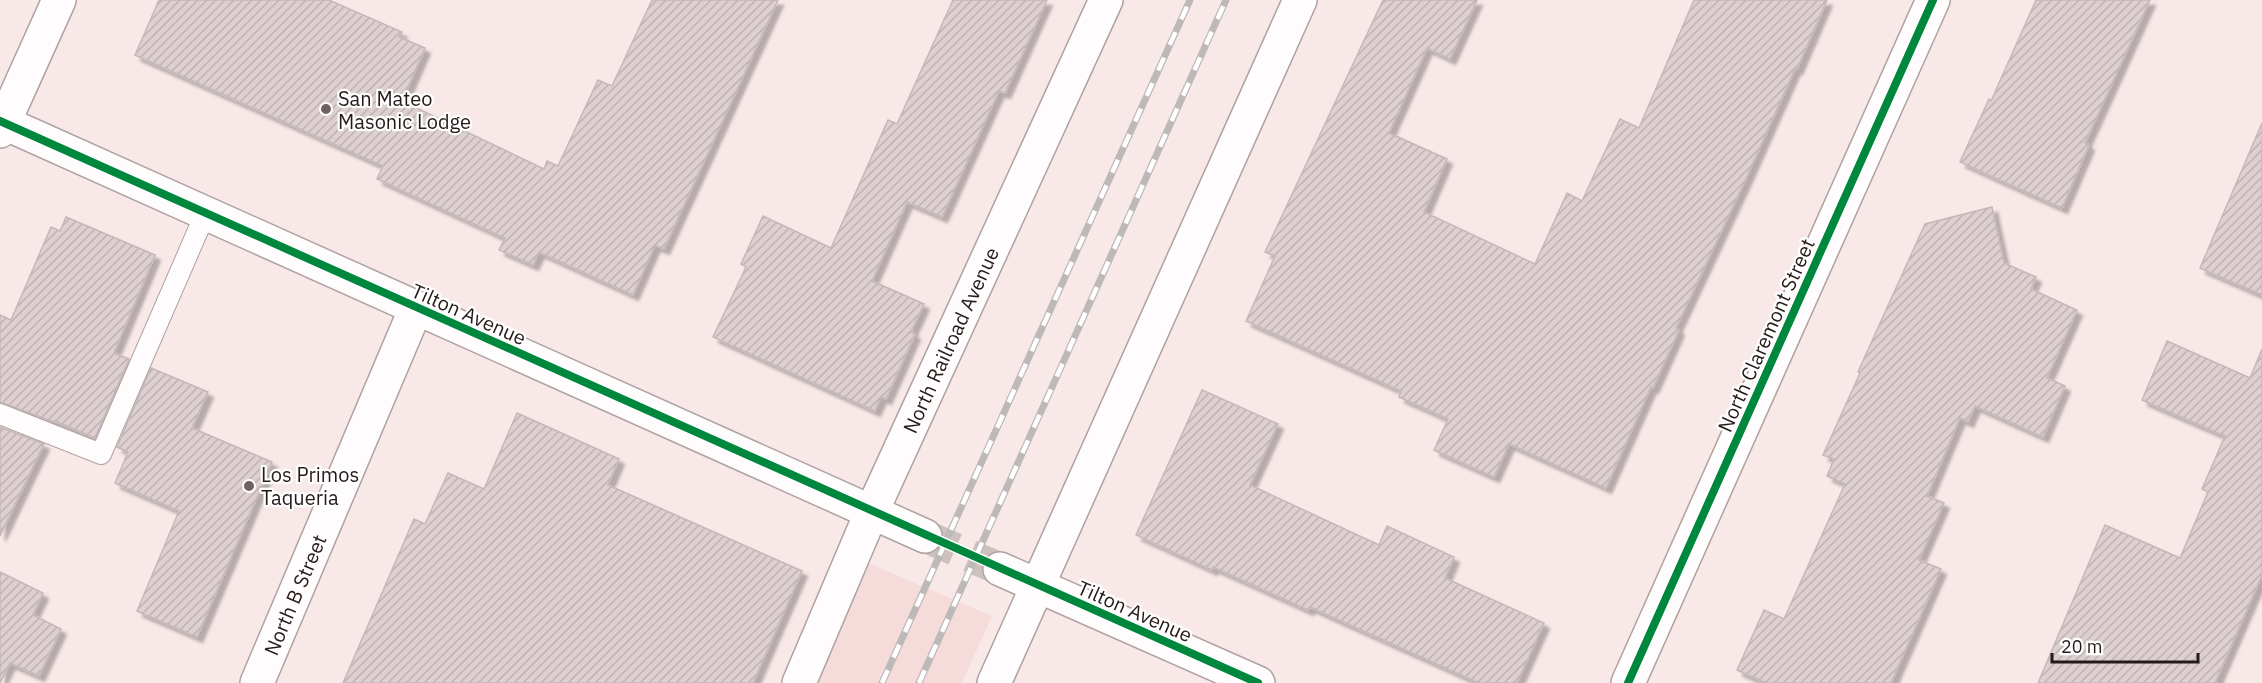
<svg xmlns="http://www.w3.org/2000/svg" width="2262" height="683" viewBox="0 0 2262 683" font-family="'IBM Plex Sans',sans-serif">
<style>
.built{fill:#f5dbda}
.building{fill:url(#building-hatch);stroke:#c5b8b8;stroke-width:1.5;filter:url(#shadow)}
.lines{fill:none;stroke-linecap:round;stroke-linejoin:round}
.minor-tunnel{stroke:#cec0bf;stroke-width:33;stroke-dasharray:33 16;stroke-linecap:butt}
.service-casing{stroke:#aea2a1;stroke-width:22}
.minor-casing{stroke:#aea2a1;stroke-width:36}
.service{stroke:#fefcfc;stroke-width:20}
.minor{stroke:#fefcfc;stroke-width:33}
.rail-casing{stroke:#bdb9b9;stroke-width:7}
.rail{stroke:#fff;stroke-width:4.5;stroke-dasharray:14;stroke-linecap:butt}
.cycleway-casing{stroke:#fff;stroke-width:11}
.cycleway{stroke:#00873e;stroke-width:8}
.poi-dot{fill:#706261;stroke:#fff;stroke-width:2}
.labels{text-anchor:middle;dominant-baseline:central;stroke-width:4.5;stroke-linejoin:round;paint-order:stroke}
.poi-label{font-size:20px;fill:#261a19;stroke:#fff;text-anchor:start}
.street-label{font-size:20px;fill:#261a19;stroke:#fff}
</style>
<defs>
<pattern id="building-hatch" width="6" height="6" patternUnits="userSpaceOnUse" patternTransform="scale(1.5)"><rect width="6" height="6" fill="#ded0d0"/><path d="M-1 1l2-2M0 6l6-6M5 7l2-2" fill="none" stroke="#beb2b2"/></pattern>
<filter id="shadow"><feDropShadow dx="5.5" dy="5.5" stdDeviation="1.5" flood-color="#0004"/></filter>
</defs>
<rect width="100%" height="100%" fill="#f8e9e8"/>
<!-- built -->
<path class="built" d="M 868,563 L 992,616 L 962,683 L 813,683 Z"/>
<!-- building -->
<g class="building">
<path d="M 159,0 L 329,0 L 402,32 L 399,37 L 425,48 L 402,101 L 544,169 L 547,161 L 558,166 L 598,80 L 612,86 L 652,0 L 778,0 L 664,249 L 655,245 L 633,295 L 539,252 L 533,265 L 499,250 L 505,238 L 377,179 L 383,166 L 135,55 Z"/>
<path d="M 953,0 L 1047,0 L 1005,93 L 999,91 L 942,217 L 907,202 L 872,281 L 924,304 L 911,332 L 915,334 L 886,399 L 881,397 L 875,411 L 713,337 L 746,267 L 741,264 L 763,216 L 831,248 L 888,120 L 897,124 Z"/>
<path d="M 1383,0 L 1477,0 L 1450,59 L 1427,48 L 1389,133 L 1447,159 L 1424,212 L 1535,264 L 1567,193 L 1582,201 L 1620,119 L 1639,128 L 1694,0 L 1827,0 L 1797,69 L 1795,69 L 1745,181 L 1676,328 L 1679,330 L 1653,388 L 1651,387 L 1606,488 L 1509,444 L 1494,477 L 1434,450 L 1448,419 L 1399,397 L 1401,391 L 1246,321 L 1275,256 L 1265,252 Z"/>
<path d="M 2036,0 L 2150,0 L 2085,143 L 2089,145 L 2062,208 L 1960,162 L 1989,99 L 1991,101 Z"/>
<path d="M 2262,123 L 2262,295 L 2200,268 Z"/>
<path d="M 1992,207 L 2004,263 L 2036,277 L 2031,289 L 2077,310 L 2047,378 L 2065,386 L 2043,437 L 1975,406 L 1968,422 L 1960,418 L 1927,496 L 1944,503 L 1919,560 L 1941,569 L 1891,683 L 1766,683 L 1737,670 L 1764,610 L 1784,619 L 1845,484 L 1827,476 L 1834,459 L 1823,455 L 1860,373 L 1858,372 L 1925,224 Z"/>
<path d="M 66,217 L 155,255 L 114,353 L 129,359 L 95,438 L 55,421 L 54,422 L 0,402 L 0,315 L 11,320 L 51,227 L 60,231 Z"/>
<path d="M 2167,341 L 2250,378 L 2262,349 L 2262,575 L 2215,683 L 2038,683 L 2105,525 L 2180,558 L 2208,492 L 2202,489 L 2225,436 L 2142,400 Z"/>
<path d="M 151,368 L 208,392 L 192,428 L 272,462 L 197,637 L 137,611 L 179,511 L 115,483 L 128,452 L 117,447 Z"/>
<path d="M 1202,390 L 1278,424 L 1250,485 L 1379,545 L 1387,526 L 1454,557 L 1445,578 L 1544,623 L 1517,683 L 1479,683 L 1310,607 L 1308,610 L 1213,567 L 1212,570 L 1136,535 Z"/>
<path d="M 517,413 L 619,459 L 608,485 L 802,571 L 753,683 L 343,683 L 414,519 L 425,524 L 448,473 L 484,489 Z"/>
<path d="M 0,427 L 44,444 L 0,536 Z"/>
<path d="M 0,572 L 43,593 L 33,615 L 61,629 L 39,676 L 10,663 L 0,683 Z"/>
</g>
<g class="lines">
<!-- minor-tunnel -->
<path class="minor-tunnel" d="M 925,536 L 1000,569"/>
<!-- service casing -->
<g class="service-casing">
<path id="service" d="M 0,414 L 101,454 L 206,212"/>
</g>
<!-- minor casing -->
<g class="minor-casing">
<g id="minor">
<path d="M 0,121 L 925,536"/>
<path d="M 0,131 L 59,0"/>
<path d="M 1000,569 L 1258,683"/>
<path id="s1" d="M 257,683 L 416,308"/>
<path id="s2" d="M 799,683 L 872,511 L 1106,0"/>
<path d="M 994,683 L 1300,0"/>
<path d="M 1628,683 L 1933,0"/>
</g>
</g>
<!-- service -->
<use href="#service" class="service"/>
<!-- minor -->
<use href="#minor" class="minor"/>
<!-- rail casing -->
<g class="rail-casing">
<g id="rail">
<path d="M 882,683 L 1190,0"/>
<path d="M 919,683 L 1226,0"/>
</g>
</g>
<!-- rail -->
<use href="#rail" class="rail"/>
<!-- cycleway casing -->
<g class="cycleway-casing">
<g id="cycleway">
<path d="M 0,121 L 1258,683"/>
<path d="M 1628,683 L 1933,0"/>
</g>
</g>
<!-- cycleway -->
<use href="#cycleway" class="cycleway"/>
</g>
<!-- markers -->
<g class="poi-dot">
<circle cx="326" cy="109" r="6"/>
<circle cx="249" cy="486" r="6"/>
</g>
<g class="labels">
<!-- poi labels -->
<g class="poi-label">
<text x="338" y="98">San Mateo<tspan x="338" dy="23">Masonic Lodge</tspan></text>
<text x="261" y="474">Los Primos<tspan x="261" dy="23">Taqueria</tspan></text>
</g>
<!-- street labels -->
<g class="street-label">
<text transform="translate(469 314) rotate(24)">Tilton Avenue</text>
<text transform="translate(1766 335) rotate(-66)">North Claremont Street</text>
<text stroke="none"><textPath href="#s2" startOffset="375">North Railroad Avenue</textPath></text>
<text stroke="none"><textPath href="#s1" startOffset="96">North B Street</textPath></text>
<text transform="translate(1135 611) rotate(24)">Tilton Avenue</text>
</g>
</g>
<!-- scale -->
<path d="M2052 653v9h146v-9" fill="none" stroke="#261a19" stroke-width="3"/>
<text x="2061" y="653" font-size="18" fill="#261a19" stroke="#ffffff" stroke-width="4.5" paint-order="stroke">20 m</text>
</svg>
